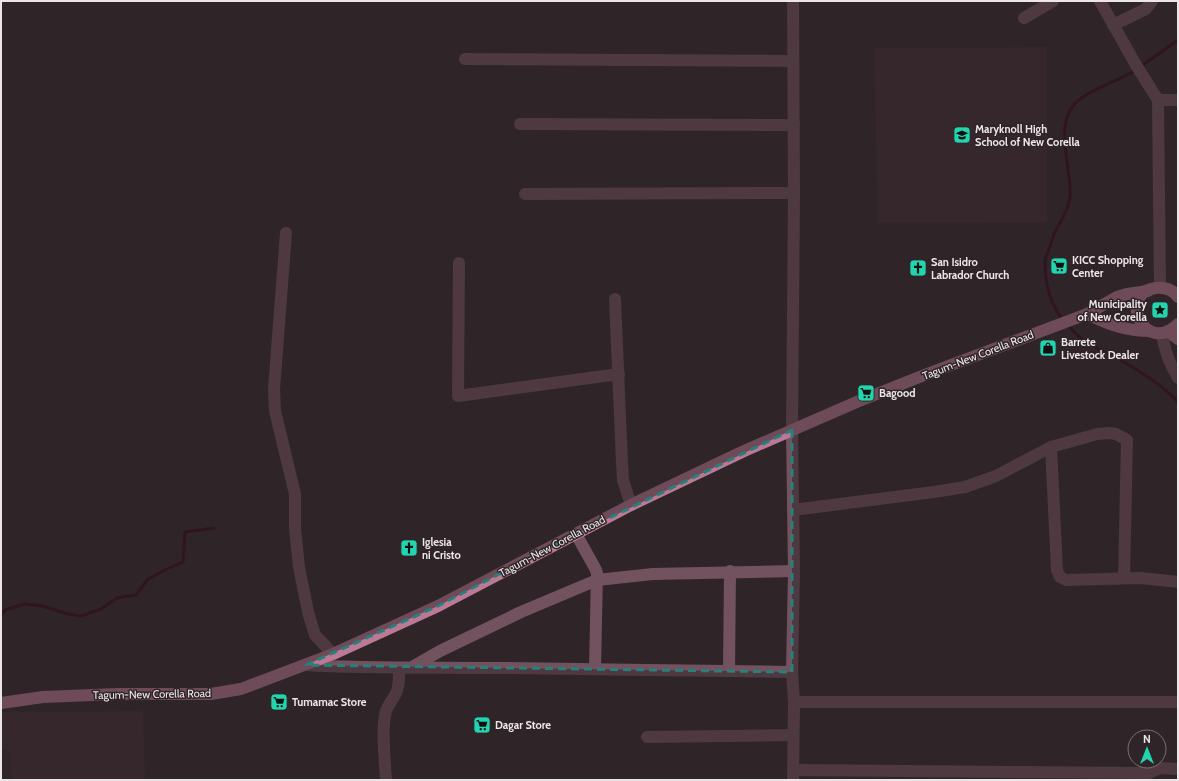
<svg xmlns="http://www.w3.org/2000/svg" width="1179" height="781" viewBox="0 0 1179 781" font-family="Cabin,sans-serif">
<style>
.built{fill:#3c2c32}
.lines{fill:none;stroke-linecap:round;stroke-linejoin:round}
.stream{stroke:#32001b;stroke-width:3}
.minor{stroke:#73525f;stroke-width:12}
.major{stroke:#bc7995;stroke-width:12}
.marked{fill:none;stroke:#25817a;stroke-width:3;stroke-dasharray:8 5;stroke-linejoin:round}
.labels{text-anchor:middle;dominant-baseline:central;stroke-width:3;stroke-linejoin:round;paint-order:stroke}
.poi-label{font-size:11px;font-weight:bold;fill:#ede6e8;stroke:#2f2528;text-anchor:start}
.street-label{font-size:11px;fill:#ede6e8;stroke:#2f2528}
</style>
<rect width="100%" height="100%" fill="#2f2528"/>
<!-- built -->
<g class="built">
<path d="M 1047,47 L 1047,222 L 878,223 L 874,48 Z"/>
<path d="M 143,711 L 145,780 L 11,780 L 10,752 L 1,748 L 1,712 Z"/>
</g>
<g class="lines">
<!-- stream -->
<g class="stream">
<path d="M 1140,67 L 1178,40"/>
<path d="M 1063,320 C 1050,304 1045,284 1045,263 C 1045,258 1047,254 1049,249 C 1051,243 1053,237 1055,232 C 1061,222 1068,210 1070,198 C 1073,171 1054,130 1073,106 C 1084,91 1119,81 1136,70"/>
<path d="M 1067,324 C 1082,343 1095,346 1115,357 C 1137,369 1161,384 1178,402"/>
<path d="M 1,615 L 5,610 L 24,604 L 43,606 L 68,614 L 81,616 L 101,609 L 117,598 L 136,595 L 148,579 L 167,569 L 183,562 L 185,532 L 214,528"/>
</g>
<!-- minor -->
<g class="minor">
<path d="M 1100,1 L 1136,65 L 1158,100 L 1160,287"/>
<path d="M 1024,18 L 1053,1"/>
<path d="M 1113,25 L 1146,9 L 1152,1"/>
<path d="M 465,59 L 793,61"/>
<path d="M 1158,100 L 1178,100"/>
<path d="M 520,124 L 794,125"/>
<path d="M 525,194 L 794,193"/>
<path d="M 286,233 L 274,389 L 275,411 L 295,494 L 295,528 L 299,567 L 308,612 L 315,635 L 333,654"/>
<path d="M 459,263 L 458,396 L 619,374"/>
<path d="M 615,299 L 622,463 L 623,480 L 631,505"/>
<path d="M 1162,333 C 1164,350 1169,363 1178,378"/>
<path d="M 1051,447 L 1057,570 L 1060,577 L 1066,580 L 1141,578 L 1178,582"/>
<path d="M 793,510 L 934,492 L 965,487 L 996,476 L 1051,447 L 1083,438 L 1097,434 L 1109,433 L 1116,434 L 1127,440 L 1124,578"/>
<path d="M 576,534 L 595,568 L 597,573 L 595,669"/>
<path d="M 306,665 C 371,669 437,667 502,668 C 599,669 695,671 792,672"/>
<path d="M 414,666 L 440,651 L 521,612 L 597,580 L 653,574 L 794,571"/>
<path d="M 729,671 L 730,571"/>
<path d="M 794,702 L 1178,702"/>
<path d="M 647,737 L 793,735"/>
<path d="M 793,770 L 1149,773 L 1160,768 L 1178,769"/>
<path d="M 386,780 C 385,763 381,727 386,711 C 388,705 392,701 395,695 C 400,687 399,677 399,668"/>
<path d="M 793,780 L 794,702 L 792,672 L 794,571 L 792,430 L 794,193 L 793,1"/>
</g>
<!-- major -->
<g class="major">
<path d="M 1178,297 C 1173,290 1165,287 1156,288 C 1117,292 1144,357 1178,324"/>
<path d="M 1087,314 C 1107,324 1126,331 1150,331"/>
<path d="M 1168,331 L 1178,339"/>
<path d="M 1,703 L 43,697 L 118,694 L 211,694 L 241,689 L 333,654 L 438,606 L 631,505 L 744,451 L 859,401 L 927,374 L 1087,314 L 1117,297 L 1127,294 L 1148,291"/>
</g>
</g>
<!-- marked area -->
<path d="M0 0H1179V781H0ZM 792,430 L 792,672 L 306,665 L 438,606 L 576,534 Z" fill="#2f2528" fill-opacity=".55" fill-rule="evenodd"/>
<path class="marked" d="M 792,430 L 792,672 L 306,665 L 438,606 L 576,534 Z"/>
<!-- icons -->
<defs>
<g id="school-square" transform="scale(0.9)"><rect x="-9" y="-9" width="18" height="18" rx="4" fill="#22d5af" stroke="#2f2528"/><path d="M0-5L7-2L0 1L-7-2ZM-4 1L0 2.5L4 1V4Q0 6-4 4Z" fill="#111"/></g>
<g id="supermarket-square" transform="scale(0.9)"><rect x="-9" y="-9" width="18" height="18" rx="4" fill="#22d5af" stroke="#2f2528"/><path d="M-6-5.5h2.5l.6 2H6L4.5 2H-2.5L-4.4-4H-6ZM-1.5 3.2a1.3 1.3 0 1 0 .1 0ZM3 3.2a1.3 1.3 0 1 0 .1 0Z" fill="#111"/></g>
<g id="church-square" transform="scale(0.9)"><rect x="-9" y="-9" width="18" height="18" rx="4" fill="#22d5af" stroke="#2f2528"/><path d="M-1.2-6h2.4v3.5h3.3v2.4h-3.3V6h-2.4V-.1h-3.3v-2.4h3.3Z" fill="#111"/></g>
<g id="sight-square" transform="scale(0.9)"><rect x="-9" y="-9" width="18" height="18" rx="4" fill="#22d5af" stroke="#2f2528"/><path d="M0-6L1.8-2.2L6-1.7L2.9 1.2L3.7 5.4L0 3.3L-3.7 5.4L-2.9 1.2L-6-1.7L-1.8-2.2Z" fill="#111"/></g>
<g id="shop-square" transform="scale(0.9)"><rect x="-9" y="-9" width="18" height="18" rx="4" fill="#22d5af" stroke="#2f2528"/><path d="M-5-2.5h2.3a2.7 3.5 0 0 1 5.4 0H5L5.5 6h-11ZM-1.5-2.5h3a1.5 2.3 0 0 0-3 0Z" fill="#111"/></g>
</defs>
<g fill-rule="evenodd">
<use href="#school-square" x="962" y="135"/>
<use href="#supermarket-square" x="1059" y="266"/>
<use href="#church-square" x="918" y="268"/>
<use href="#sight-square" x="1160" y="310"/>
<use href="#shop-square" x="1048" y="348"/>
<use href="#supermarket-square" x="866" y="393"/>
<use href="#church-square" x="409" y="548"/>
<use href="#supermarket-square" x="279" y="702"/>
<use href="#supermarket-square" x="482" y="725"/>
</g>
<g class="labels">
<!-- poi labels -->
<g class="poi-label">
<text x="975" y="129">Maryknoll High<tspan x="975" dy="13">School of New Corella</tspan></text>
<text x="1072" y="260">KICC Shopping<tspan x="1072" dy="13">Center</tspan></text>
<text x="931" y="262">San Isidro<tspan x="931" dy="13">Labrador Church</tspan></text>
<text x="1147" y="304" text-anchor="end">Municipality<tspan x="1147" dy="13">of New Corella</tspan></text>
<text x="1061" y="342">Barrete<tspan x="1061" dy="13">Livestock Dealer</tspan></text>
<text x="879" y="393">Bagood</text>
<text x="422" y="542">Iglesia<tspan x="422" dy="13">ni Cristo</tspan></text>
<text x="292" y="702">Tumamac Store</text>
<text x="495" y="725">Dagar Store</text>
</g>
<!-- street labels -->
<g class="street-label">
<text transform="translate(978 355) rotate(-21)">Tagum-New Corella Road</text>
<text transform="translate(552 546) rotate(-28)">Tagum-New Corella Road</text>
<text transform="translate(152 694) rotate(-1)">Tagum-New Corella Road</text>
</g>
</g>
<!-- border -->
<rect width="1179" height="781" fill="none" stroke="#ede6e8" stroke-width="4"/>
<!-- north arrow -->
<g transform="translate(1147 749)"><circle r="19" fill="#2f2528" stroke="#7b7275"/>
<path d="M0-3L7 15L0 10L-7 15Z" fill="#22d5af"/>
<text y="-6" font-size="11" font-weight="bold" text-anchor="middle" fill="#ede6e8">N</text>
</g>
</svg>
